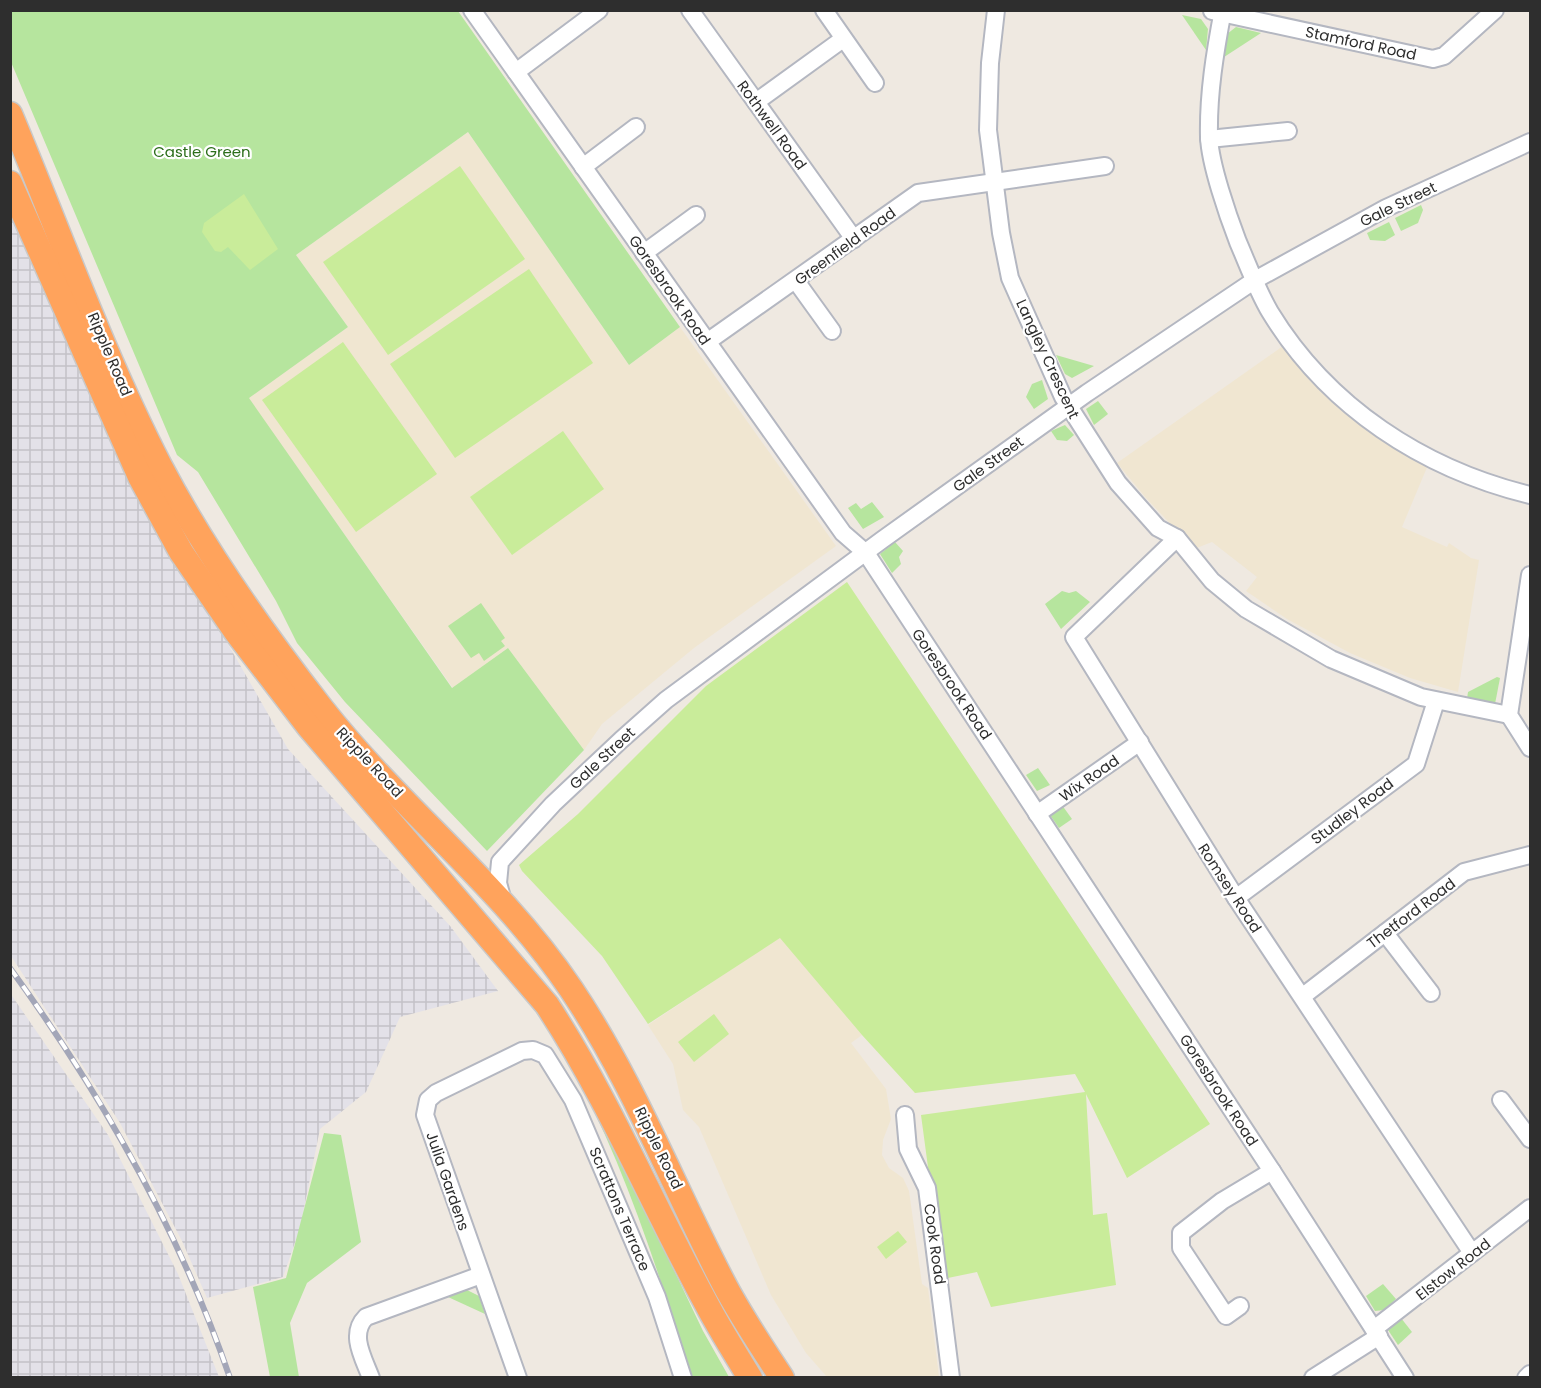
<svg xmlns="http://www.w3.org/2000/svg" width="1541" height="1388" viewBox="0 0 1541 1388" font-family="Poppins,sans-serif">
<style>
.industrial{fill:url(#industrial-grid)}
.education{fill:#f0e6d1}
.green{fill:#b6e59e}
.pitch{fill:#c9ec9a}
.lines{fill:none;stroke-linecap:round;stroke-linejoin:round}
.minor-casing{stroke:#b4b7c1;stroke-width:20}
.highway-casing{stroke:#c9c9c9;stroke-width:27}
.minor{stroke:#fff;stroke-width:16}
.highway{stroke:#ffa35c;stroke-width:24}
.rail-casing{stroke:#a3a6b8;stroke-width:6}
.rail{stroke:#fff;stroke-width:4;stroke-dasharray:11;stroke-linecap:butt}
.labels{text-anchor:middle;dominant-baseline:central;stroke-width:4.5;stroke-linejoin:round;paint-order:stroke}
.street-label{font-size:15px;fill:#2e2e2e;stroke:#fff}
.park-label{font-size:15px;fill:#2c6e1b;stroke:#fff}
</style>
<defs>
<pattern id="industrial-grid" width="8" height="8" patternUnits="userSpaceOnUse" patternTransform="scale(1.5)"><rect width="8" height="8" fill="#e3e1e8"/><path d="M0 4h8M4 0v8" fill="none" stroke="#c3c1c7"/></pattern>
</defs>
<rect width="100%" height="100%" fill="#efe9e1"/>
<!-- industrial -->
<g class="industrial">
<path d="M 10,196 L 197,590 L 288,749 L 451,927 L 498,991 L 400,1017 L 366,1092 L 320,1129 L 300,1228 L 283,1277 L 207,1298 L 182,1241 L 120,1123 L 11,956 Z"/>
<path d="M 10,993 L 108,1135 L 178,1274 L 219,1377 L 11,1377 Z"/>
</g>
<!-- education -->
<g class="education">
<path d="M 468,132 L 629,365 L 680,327 L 836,546 L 694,648 L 602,724 L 584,750 L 508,648 L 453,688 L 248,398 L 348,327 L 296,255 Z"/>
<path d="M 1283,346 L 1309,377 L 1349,414 L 1406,455 L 1428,465 L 1402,527 L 1447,547 L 1449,543 L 1471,558 L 1479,560 L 1458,692 L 1410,678 L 1350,653 L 1287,619 L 1246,591 L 1257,577 L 1212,542 L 1194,549 L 1146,498 L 1117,463 Z"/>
<path d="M 780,937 L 862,1035 L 851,1043 L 886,1089 L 891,1119 L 883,1140 L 882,1155 L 889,1168 L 903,1178 L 909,1191 L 922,1284 L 928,1288 L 939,1377 L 827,1377 L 806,1353 L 771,1295 L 699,1127 L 683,1110 L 673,1064 L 648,1025 Z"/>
</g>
<!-- green -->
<g class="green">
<path d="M 10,11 L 458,11 L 680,327 L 629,365 L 468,132 L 296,255 L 348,327 L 249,398 L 452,688 L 508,648 L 584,750 L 487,851 L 345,702 L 297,643 L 276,601 L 198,472 L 177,455 L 11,62 Z"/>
<path d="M 1182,15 L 1201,19 L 1208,29 L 1206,50 Z"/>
<path d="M 1236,27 L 1261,33 L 1221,59 L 1227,34 Z"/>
<path d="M 1421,205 L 1423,210 L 1418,223 L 1401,231 L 1395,218 Z"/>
<path d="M 1389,222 L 1395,235 L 1385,241 L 1370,240 L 1367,233 Z"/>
<path d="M 1056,355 L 1094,366 L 1072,378 L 1065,374 Z"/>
<path d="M 1042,380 L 1048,399 L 1034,409 L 1026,397 L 1032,384 Z"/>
<path d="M 1098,401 L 1108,414 L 1094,425 L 1086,409 Z"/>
<path d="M 1065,425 L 1074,435 L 1067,441 L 1057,440 L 1051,431 Z"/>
<path d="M 872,502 L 884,517 L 863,529 L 848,508 L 856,503 L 861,509 Z"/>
<path d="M 895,542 L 903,551 L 899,557 L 901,564 L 892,573 L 880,554 Z"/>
<path d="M 1062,591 L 1069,593 L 1076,591 L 1090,602 L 1061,629 L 1045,604 Z"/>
<path d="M 481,603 L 505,638 L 501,641 L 505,646 L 484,661 L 479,653 L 471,658 L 448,626 Z"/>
<path d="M 1497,677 L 1500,678 L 1495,704 L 1467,699 L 1468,692 Z"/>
<path d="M 1038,768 L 1050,785 L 1037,791 L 1026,775 Z"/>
<path d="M 1059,801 L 1072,819 L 1059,828 L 1048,812 Z"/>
<path d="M 514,979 L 572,1060 L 613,1137 L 611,1138 L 703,1331 L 729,1377 L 691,1377 C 657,1267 622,1156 565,1055 C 550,1029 530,1005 512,980 Z"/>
<path d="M 324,1133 L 341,1135 L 361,1242 L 307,1283 L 290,1323 L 299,1377 L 270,1377 L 253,1287 L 286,1278 Z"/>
<path d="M 1383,1284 L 1396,1299 L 1384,1310 L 1375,1311 L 1366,1296 Z"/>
<path d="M 467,1290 L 479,1296 L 485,1314 L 448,1297 Z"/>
<path d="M 1401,1318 L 1412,1332 L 1398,1345 L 1388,1330 Z"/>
</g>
<!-- pitch -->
<g class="pitch">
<path d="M 460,166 L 525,259 L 388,355 L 323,262 Z"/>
<path d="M 244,194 L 278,249 L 250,270 L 228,247 L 221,252 L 215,251 L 202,232 L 204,223 Z"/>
<path d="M 529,269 L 593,363 L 455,458 L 390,364 Z"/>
<path d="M 343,342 L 437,474 L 356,532 L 262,400 Z"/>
<path d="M 563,431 L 604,489 L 512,555 L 470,497 Z"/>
<path d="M 847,582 L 1210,1124 L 1127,1178 L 1086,1094 L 1093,1215 L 1107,1213 L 1116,1285 L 991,1307 L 977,1272 L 943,1279 L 921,1115 L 1085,1092 L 1075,1074 L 915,1093 L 862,1035 L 780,938 L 648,1024 L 602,956 L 522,871 L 519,865 L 578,814 L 706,686 Z"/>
<path d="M 714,1014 L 729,1034 L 694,1062 L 678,1042 Z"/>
<path d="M 898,1231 L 907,1242 L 886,1259 L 877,1247 Z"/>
</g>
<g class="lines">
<!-- minor casing -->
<g class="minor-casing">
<g id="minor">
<path d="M 472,10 L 843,533 L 866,553 L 1272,1171 L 1405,1378"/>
<path d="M 690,10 L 854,239"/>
<path d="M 824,10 L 875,83"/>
<path d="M 996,10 L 990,63 L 988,130 L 1001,233 L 1010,278 L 1063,397 L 1118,483 L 1158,528 L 1177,538 L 1212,581 L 1246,609 L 1331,659 L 1421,697 L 1509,715"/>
<path d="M 1223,10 C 1215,52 1208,94 1209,137 C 1210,164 1228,216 1238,242 C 1248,265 1257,290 1270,312 C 1328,407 1423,469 1530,495"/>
<path d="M 1212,11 L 1433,59 L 1444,56 L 1495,10"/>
<path d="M 516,72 L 599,10"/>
<path d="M 756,102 L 843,39"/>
<path d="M 1209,139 L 1288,131"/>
<path d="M 583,167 L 636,127"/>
<path d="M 644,253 L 696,215"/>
<path d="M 796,281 L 832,331"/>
<path d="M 707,342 L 918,193 L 1105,166"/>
<path d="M 1177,538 L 1074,637 L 1236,898 L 1472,1253"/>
<path d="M 1530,575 L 1509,715 L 1530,748"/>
<path d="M 1037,814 L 1140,742"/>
<path d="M 1236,898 L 1416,764 L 1436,701"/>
<path d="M 503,901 L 498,883 L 500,862 L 553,804 L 621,740 L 666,700 L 882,540 L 1087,393 L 1255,280 L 1386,208 L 1530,142"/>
<path d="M 1385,933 L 1431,993"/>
<path d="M 1303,996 L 1464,872 L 1530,855"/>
<path d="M 1501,1100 L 1530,1139"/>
<path d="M 905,1115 L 908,1149 L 927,1188 L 951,1378"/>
<path d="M 1240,1306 L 1226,1316 L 1181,1248 L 1181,1233 L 1222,1201 L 1272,1171"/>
<path d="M 1374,1329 L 1530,1208"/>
<path d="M 371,1378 C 363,1357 349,1334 366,1317 L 481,1275"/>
<path d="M 518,1378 L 425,1115 L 428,1100 L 436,1093 L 522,1051 L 533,1050 L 545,1055 L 573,1100 L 657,1297 L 683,1378"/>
<path d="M 1313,1378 L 1379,1336"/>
<path d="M 1526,1378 L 1530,1374"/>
</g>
</g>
<!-- highway casing -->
<g class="highway-casing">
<g id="highway">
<path d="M 10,114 C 59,231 102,353 160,466 C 205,552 262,632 322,709 C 399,807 501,885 571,989 C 633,1081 672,1184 723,1282 C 740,1315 761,1346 782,1378"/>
<path d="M 10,183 L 140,477 L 181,552 L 236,632 L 309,727 L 547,1005 C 609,1100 652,1204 706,1303 C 719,1328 735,1353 750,1378"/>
</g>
</g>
<!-- minor -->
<use href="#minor" class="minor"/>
<!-- highway -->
<use href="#highway" class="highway"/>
<!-- rail casing -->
<g class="rail-casing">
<path id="rail" d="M 10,968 C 102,1095 179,1229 230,1378"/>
</g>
<!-- rail -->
<use href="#rail" class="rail"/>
</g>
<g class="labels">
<!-- street labels -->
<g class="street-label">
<text transform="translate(1361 43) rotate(12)">Stamford Road</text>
<text transform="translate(772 125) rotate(54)">Rothwell Road</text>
<text transform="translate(1398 204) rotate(-26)">Gale Street</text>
<text transform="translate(845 246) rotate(-36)">Greenfield Road</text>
<text transform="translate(670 290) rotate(55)">Goresbrook Road</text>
<text transform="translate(110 354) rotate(67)">Ripple Road</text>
<text transform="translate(1048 359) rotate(65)">Langley Crescent</text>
<text transform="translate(988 464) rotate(-36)">Gale Street</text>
<text transform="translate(952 684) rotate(56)">Goresbrook Road</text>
<text transform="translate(602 758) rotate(-43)">Gale Street</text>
<text transform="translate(370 762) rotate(47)">Ripple Road</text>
<text transform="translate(1089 778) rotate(-35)">Wix Road</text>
<text transform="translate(1352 811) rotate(-37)">Studley Road</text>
<text transform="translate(1230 888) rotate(57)">Romsey Road</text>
<text transform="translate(1411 913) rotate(-37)">Thetford Road</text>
<text transform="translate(1219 1090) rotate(57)">Goresbrook Road</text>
<text transform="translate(659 1148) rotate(64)">Ripple Road</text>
<text transform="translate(448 1181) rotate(71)">Julia Gardens</text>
<text transform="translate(620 1209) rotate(67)">Scrattons Terrace</text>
<text transform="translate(935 1244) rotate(82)">Cook Road</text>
<text transform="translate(1453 1269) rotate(-38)">Elstow Road</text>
</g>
<!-- park labels -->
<g class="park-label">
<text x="202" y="151">Castle Green</text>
</g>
</g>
<!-- border -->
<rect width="1541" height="1388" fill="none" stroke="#2e2e2e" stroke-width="24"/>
</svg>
